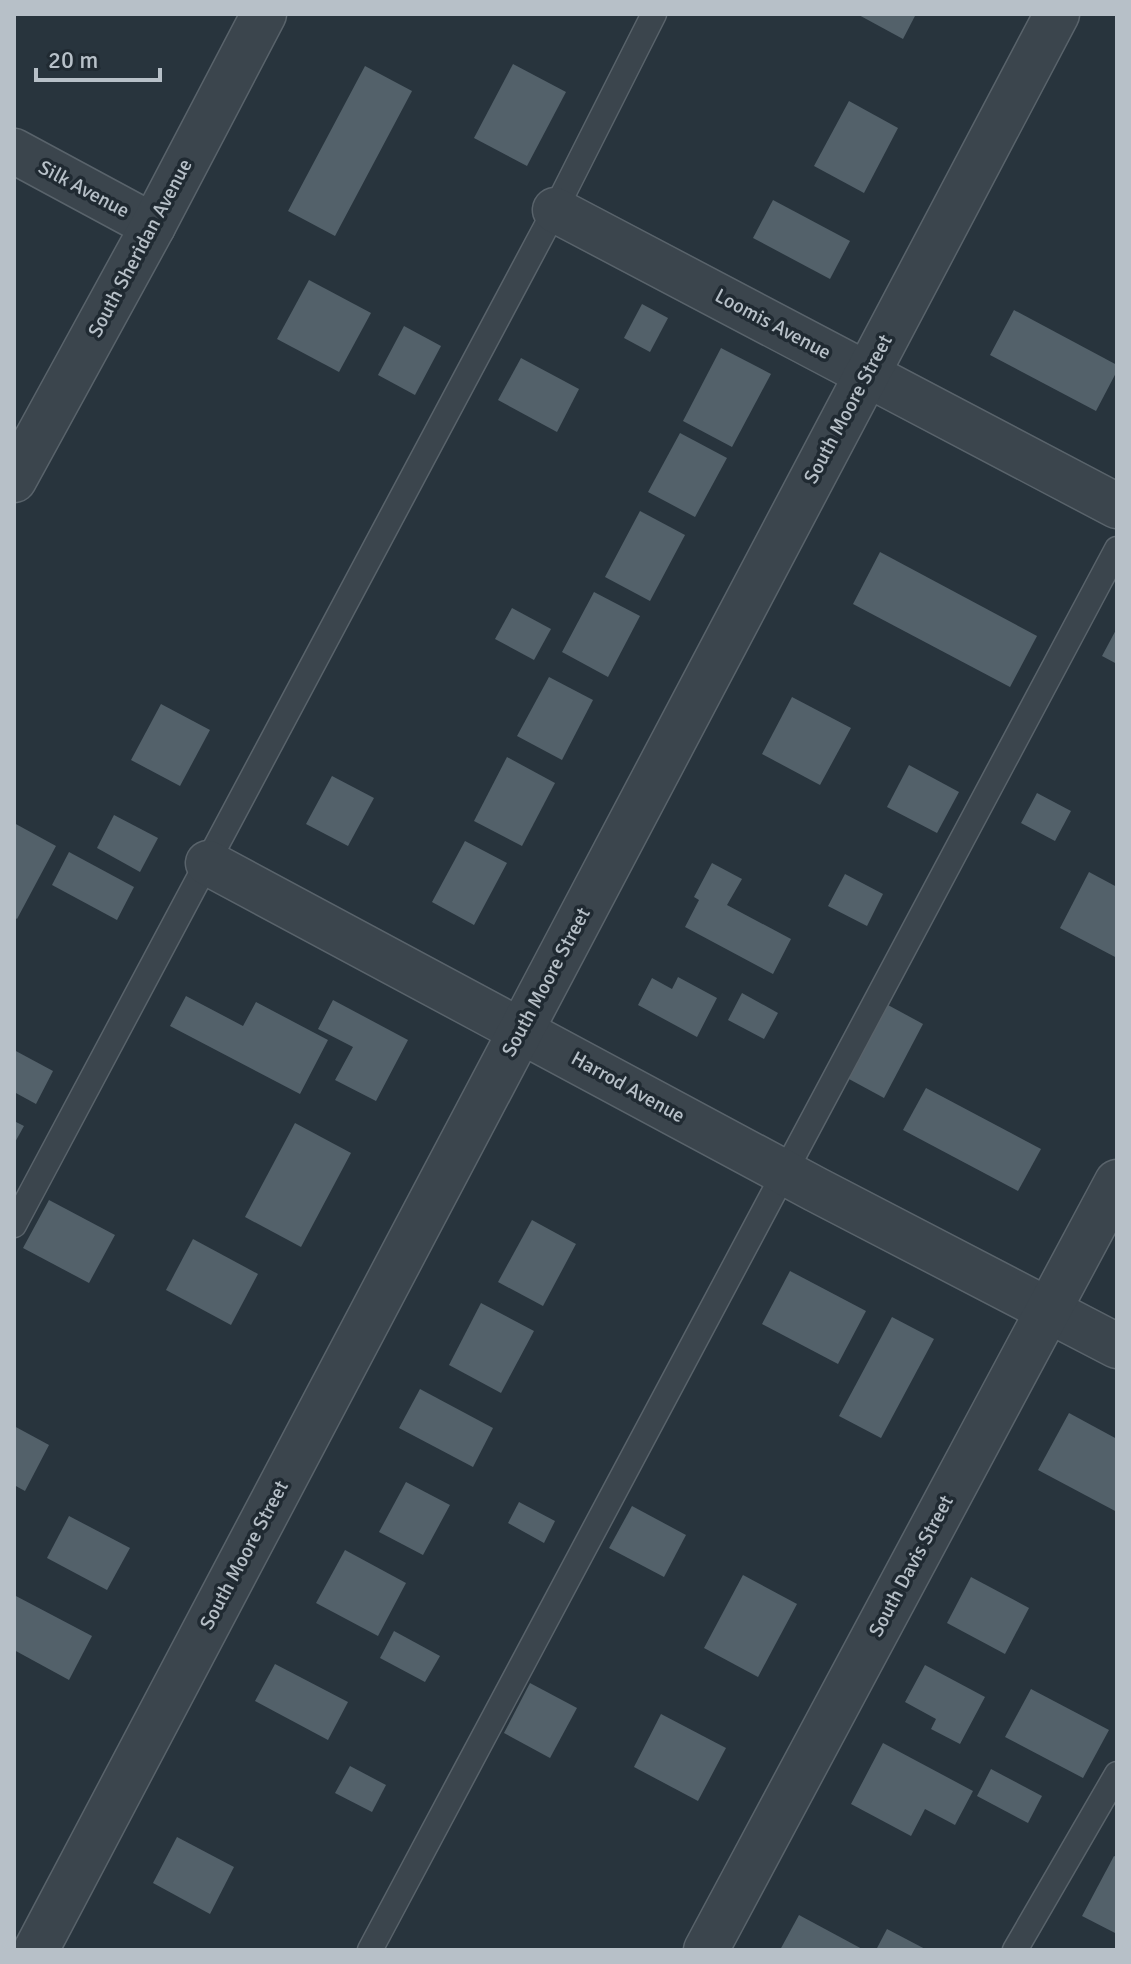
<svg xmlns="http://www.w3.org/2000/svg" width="1131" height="1964" viewBox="0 0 1131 1964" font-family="Signika,sans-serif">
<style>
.building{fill:#53616a}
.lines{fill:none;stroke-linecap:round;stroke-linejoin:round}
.service-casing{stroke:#59636b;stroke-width:27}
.minor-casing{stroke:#59636b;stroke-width:47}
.service{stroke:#3b454d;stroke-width:24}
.minor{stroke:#3b454d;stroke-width:44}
.labels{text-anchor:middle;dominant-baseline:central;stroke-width:7;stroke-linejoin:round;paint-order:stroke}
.street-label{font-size:20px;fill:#b7c0c8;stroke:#202a32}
</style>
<rect width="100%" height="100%" fill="#28343d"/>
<!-- building -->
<g class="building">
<path d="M 857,14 L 916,14 L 903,39 Z"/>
<path d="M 513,64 L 566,92 L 527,166 L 474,138 Z"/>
<path d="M 365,66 L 412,91 L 335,236 L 288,211 Z"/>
<path d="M 849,101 L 898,128 L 864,193 L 814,166 Z"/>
<path d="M 773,200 L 850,241 L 830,279 L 753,238 Z"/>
<path d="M 309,280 L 371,313 L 339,372 L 277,339 Z"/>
<path d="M 642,304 L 668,318 L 650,352 L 624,338 Z"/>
<path d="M 1014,310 L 1117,365 L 1117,371 L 1096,411 L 990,355 Z"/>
<path d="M 404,326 L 441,346 L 415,395 L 378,375 Z"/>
<path d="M 721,348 L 771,374 L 732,447 L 683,421 Z"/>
<path d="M 521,358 L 579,389 L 557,432 L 498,400 Z"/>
<path d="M 680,433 L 727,458 L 695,517 L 648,492 Z"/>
<path d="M 640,511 L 685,535 L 650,601 L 605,577 Z"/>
<path d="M 880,552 L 1037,636 L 1010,687 L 853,604 Z"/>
<path d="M 594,592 L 640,616 L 608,677 L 562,652 Z"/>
<path d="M 512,608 L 551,629 L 534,660 L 495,639 Z"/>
<path d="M 1117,628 L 1117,664 L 1102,656 Z"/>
<path d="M 549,677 L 593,700 L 562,760 L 517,736 Z"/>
<path d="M 792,697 L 851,728 L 820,785 L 762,754 Z"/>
<path d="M 161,704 L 210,730 L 180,786 L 131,760 Z"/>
<path d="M 507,757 L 555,783 L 522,846 L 474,821 Z"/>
<path d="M 909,765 L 959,792 L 937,833 L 887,807 Z"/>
<path d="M 332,776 L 374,798 L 348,846 L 306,824 Z"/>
<path d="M 1037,793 L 1071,811 L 1055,841 L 1021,823 Z"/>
<path d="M 114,815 L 158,838 L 140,872 L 97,848 Z"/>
<path d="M 14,823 L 56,846 L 17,919 L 14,917 Z"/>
<path d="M 465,841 L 507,863 L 474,925 L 432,902 Z"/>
<path d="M 69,852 L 134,887 L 117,920 L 52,885 Z"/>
<path d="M 712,863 L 742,879 L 727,905 L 791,939 L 773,974 L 685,927 L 699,900 L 694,897 Z"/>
<path d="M 1089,872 L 1117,887 L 1117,958 L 1060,928 Z"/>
<path d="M 845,874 L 883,894 L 867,926 L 828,906 Z"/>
<path d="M 678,977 L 717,998 L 697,1037 L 638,1005 L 652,978 L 672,989 Z"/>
<path d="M 742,993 L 778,1013 L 764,1039 L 728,1020 Z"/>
<path d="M 186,996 L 243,1026 L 256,1002 L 328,1040 L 300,1094 L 170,1026 Z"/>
<path d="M 333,1000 L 408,1040 L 376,1101 L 335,1080 L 353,1047 L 318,1029 Z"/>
<path d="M 888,1005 L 923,1024 L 884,1098 L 849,1079 Z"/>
<path d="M 14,1050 L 53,1071 L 36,1104 L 14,1092 Z"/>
<path d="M 926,1088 L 1041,1149 L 1018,1191 L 903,1130 Z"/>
<path d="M 14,1121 L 24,1126 L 14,1144 Z"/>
<path d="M 295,1123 L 351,1153 L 301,1247 L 245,1217 Z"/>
<path d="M 49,1200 L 115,1235 L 89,1283 L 23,1248 Z"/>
<path d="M 532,1220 L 576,1244 L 543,1306 L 498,1282 Z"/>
<path d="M 193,1239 L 258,1274 L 231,1325 L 166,1290 Z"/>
<path d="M 790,1271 L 866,1311 L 838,1364 L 762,1324 Z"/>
<path d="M 481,1303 L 534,1331 L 501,1393 L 449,1365 Z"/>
<path d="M 892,1317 L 934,1339 L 881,1438 L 839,1416 Z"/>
<path d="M 420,1389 L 493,1428 L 473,1467 L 399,1428 Z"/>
<path d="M 1069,1413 L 1117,1439 L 1117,1512 L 1038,1470 Z"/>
<path d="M 14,1426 L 49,1445 L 25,1491 L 14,1485 Z"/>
<path d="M 406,1482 L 450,1505 L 423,1555 L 379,1532 Z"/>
<path d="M 519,1502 L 555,1521 L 544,1543 L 508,1523 Z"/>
<path d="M 632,1506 L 686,1535 L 664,1577 L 609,1548 Z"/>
<path d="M 69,1516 L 130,1548 L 107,1590 L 47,1558 Z"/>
<path d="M 345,1550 L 406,1583 L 378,1636 L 316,1603 Z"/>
<path d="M 743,1575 L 797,1604 L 758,1677 L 704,1648 Z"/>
<path d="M 971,1577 L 1029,1608 L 1005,1654 L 947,1623 Z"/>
<path d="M 14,1595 L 92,1636 L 69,1680 L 14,1650 Z"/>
<path d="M 394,1631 L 440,1656 L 425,1682 L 380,1658 Z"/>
<path d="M 275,1664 L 348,1702 L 328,1740 L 255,1701 Z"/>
<path d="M 925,1665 L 985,1697 L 960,1744 L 931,1729 L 936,1719 L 905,1702 Z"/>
<path d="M 530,1683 L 577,1708 L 550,1758 L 504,1733 Z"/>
<path d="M 1031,1689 L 1109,1730 L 1083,1778 L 1005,1737 Z"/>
<path d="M 661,1714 L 726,1748 L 698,1801 L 634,1767 Z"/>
<path d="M 883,1743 L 973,1791 L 955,1825 L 925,1809 L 911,1836 L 851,1804 Z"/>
<path d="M 350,1766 L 386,1785 L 372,1812 L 335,1793 Z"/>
<path d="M 991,1769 L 1042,1796 L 1028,1823 L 977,1796 Z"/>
<path d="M 177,1837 L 234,1867 L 210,1914 L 153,1883 Z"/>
<path d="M 1114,1856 L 1117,1857 L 1117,1934 L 1082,1916 Z"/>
<path d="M 799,1915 L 864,1950 L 780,1950 Z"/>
<path d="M 887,1929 L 927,1950 L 876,1950 Z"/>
</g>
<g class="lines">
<!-- service casing -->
<g class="service-casing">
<g id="service">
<path d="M 14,1225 L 555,210 L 654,14"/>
<path d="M 370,1950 L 1117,549"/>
<path d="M 1015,1950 L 1117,1774"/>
</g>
</g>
<!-- minor casing -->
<g class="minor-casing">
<g id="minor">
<path d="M 14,151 L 153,226"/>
<path d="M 555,210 L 1117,506"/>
<path d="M 14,480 L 153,226 L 264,14"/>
<path d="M 208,863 L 815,1189 L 1117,1346"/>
<path d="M 36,1950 L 1057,14"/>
<path d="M 706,1950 L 1117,1182"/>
</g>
</g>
<!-- service -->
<use href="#service" class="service"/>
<!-- minor -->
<use href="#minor" class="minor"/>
</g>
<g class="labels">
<!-- street labels -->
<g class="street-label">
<text transform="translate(84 189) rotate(28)">Silk Avenue</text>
<text transform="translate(140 248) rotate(-62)">South Sheridan Avenue</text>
<text transform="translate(773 324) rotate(28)">Loomis Avenue</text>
<text transform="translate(848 409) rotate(-62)">South Moore Street</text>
<text transform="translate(546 982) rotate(-62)">South Moore Street</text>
<text transform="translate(628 1087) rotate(29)">Harrod Avenue</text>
<text transform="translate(244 1555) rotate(-62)">South Moore Street</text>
<text transform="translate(911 1566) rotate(-62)">South Davis Street</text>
</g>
</g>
<!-- border -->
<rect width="1131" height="1964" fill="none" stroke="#b7c0c8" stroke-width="32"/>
<!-- scale -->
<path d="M36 68v12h124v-12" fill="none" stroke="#b7c0c8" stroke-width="4"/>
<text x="48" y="68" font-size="24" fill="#b7c0c8" stroke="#202a32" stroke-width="6" paint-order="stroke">20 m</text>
</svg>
